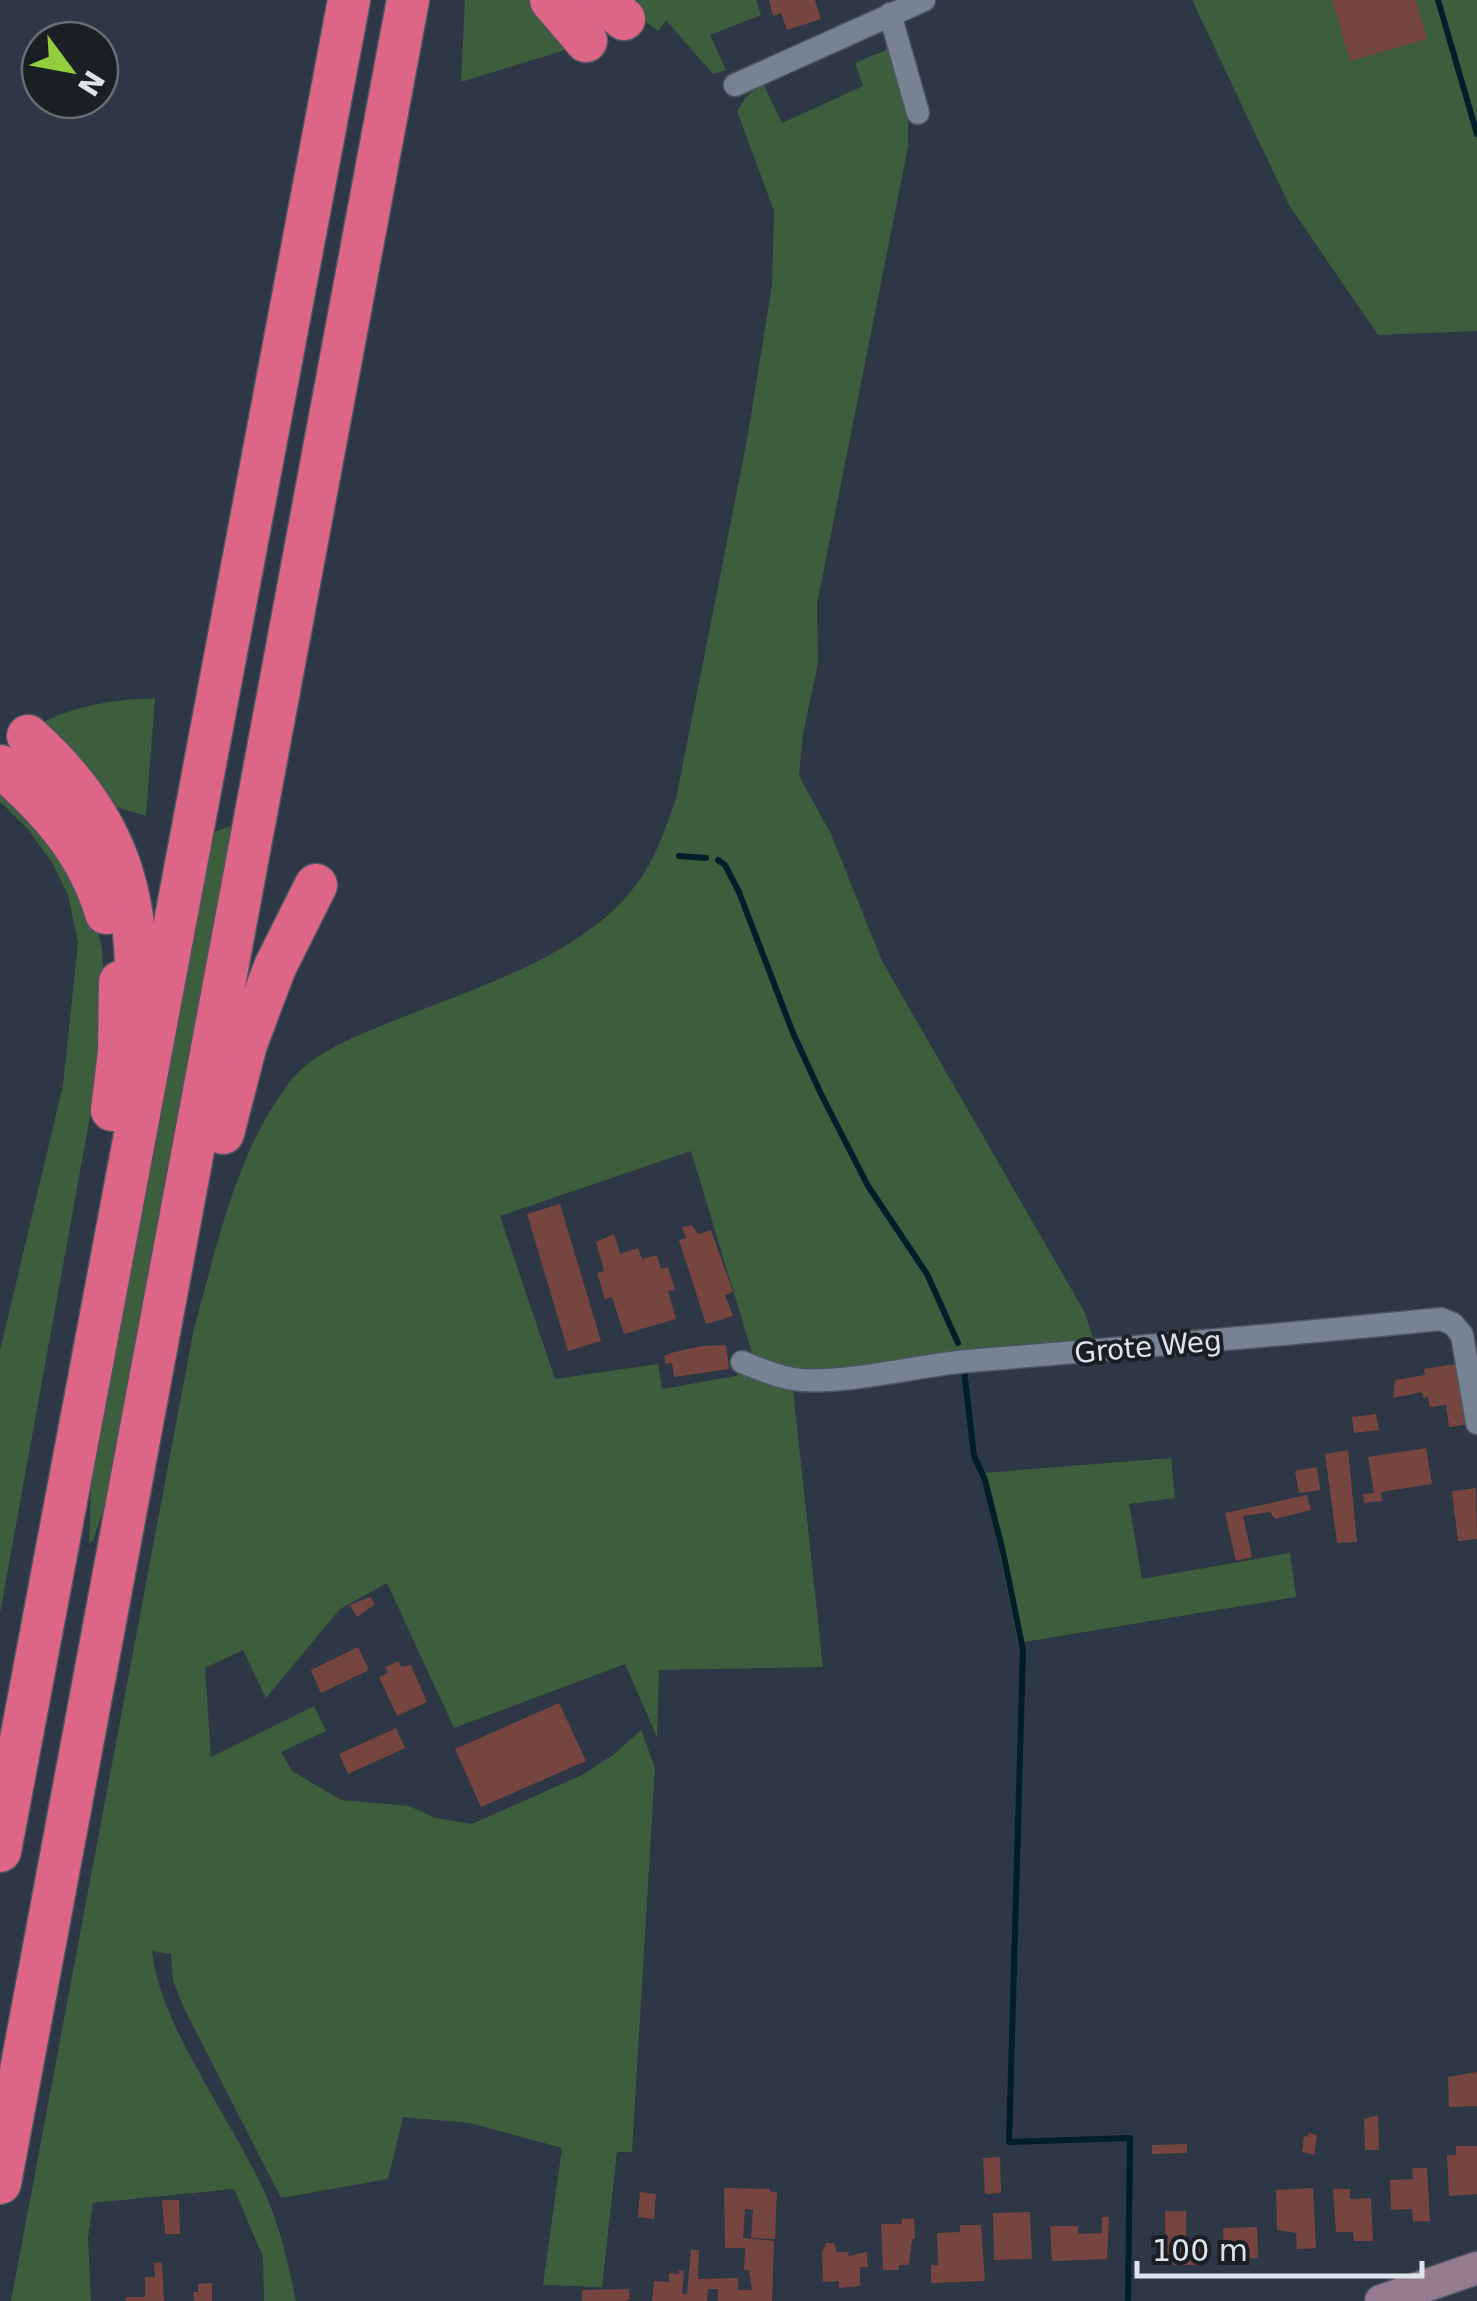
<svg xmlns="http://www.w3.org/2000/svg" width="1477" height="2301" viewBox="0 0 1477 2301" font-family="'DejaVu Sans',sans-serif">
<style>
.green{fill:#3d5e3c}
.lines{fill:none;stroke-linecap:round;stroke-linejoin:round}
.stream{stroke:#011d2a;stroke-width:6}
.building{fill:#77453f}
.street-casing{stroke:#4d5561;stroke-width:25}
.secondary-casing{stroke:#4d5561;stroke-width:35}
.highway-casing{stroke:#4d5561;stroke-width:45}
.street{stroke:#778393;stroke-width:22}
.secondary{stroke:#967a8f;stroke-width:32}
.highway{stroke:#dd6687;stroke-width:42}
.labels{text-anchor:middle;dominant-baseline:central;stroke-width:8;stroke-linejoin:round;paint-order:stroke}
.street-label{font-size:28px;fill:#dce3ec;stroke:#1a1e25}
</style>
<rect width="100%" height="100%" fill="#2d3745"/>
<!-- green -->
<g class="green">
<path d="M 465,0 L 537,0 L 578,46 L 461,82 Z"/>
<path d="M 616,0 L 756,0 L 761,15 L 710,35 L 726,70 L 713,74 L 666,20 L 658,31 Z"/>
<path d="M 1192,0 L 1477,0 L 1477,331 L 1378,335 L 1289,205 Z"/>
<path d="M 891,48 L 908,117 L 908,147 L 817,604 L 818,663 L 803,734 L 799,776 L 831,834 L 882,961 L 1084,1311 L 1097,1349 L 805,1377 L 753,1356 L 691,1151 L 500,1216 L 555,1379 L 658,1364 L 662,1389 L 736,1376 L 741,1371 L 755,1379 L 793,1390 L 823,1667 L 659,1670 L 657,1737 L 625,1664 L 454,1728 L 387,1583 L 340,1609 L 266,1698 L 243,1650 L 205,1668 L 211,1757 L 314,1706 L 326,1731 L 281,1752 L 292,1771 L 341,1800 L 409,1806 L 436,1818 L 472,1824 L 582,1775 L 613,1755 L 641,1730 L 655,1768 L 632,2152 L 617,2152 L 602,2287 L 543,2285 L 562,2148 L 470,2123 L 403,2117 L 388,2179 L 281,2198 L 185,2010 L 173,1981 L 171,1954 L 152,1951 C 159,2024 232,2120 263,2189 C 280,2225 288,2263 296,2301 L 264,2301 L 263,2257 L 234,2189 L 93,2203 L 88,2238 L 91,2301 L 11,2301 L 194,1328 C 217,1247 235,1156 286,1087 C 310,1053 352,1038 388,1023 C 469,990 586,956 638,882 C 656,858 666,827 676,799 L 747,440 L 772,285 L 774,211 L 737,111 L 746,97 L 763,83 L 782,123 L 863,86 L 855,63 Z"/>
<path d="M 155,698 L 146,816 L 107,804 L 35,727 C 73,705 112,700 155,698 Z"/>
<path d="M 0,783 L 86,886 L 102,948 L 106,1028 L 0,1613 L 0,1351 L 63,1085 L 78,942 L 68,895 L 53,864 L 27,828 L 0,802 Z"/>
<path d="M 247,819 L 113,1479 L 93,1541 L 89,1543 L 92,1458 L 205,836 Z"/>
<path d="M 1171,1458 L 1175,1498 L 1129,1504 L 1142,1579 L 1290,1553 L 1296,1597 L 1018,1643 L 983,1473 Z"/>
</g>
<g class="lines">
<!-- stream -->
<g class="stream">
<path d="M 1438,0 L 1477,134"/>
<path d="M 679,856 L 706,858"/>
<path d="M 718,860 L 725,865 L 739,892 L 793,1033 L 821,1094 L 868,1186 L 927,1274 L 958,1343"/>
<path d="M 964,1370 L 974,1456 L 985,1480 L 1003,1552 L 1023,1650 L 1009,2142 L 1130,2138 L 1128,2301"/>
</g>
</g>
<!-- building -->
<g class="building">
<path d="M 769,0 L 815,0 L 821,19 L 787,30 L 781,13 L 773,16 Z"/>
<path d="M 1332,0 L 1416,0 L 1427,39 L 1350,61 Z"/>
<path d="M 560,1204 L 601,1341 L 568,1351 L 527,1214 Z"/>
<path d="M 692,1225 L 698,1234 L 711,1230 L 733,1292 L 725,1295 L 733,1316 L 706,1324 L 679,1240 L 686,1238 L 682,1227 Z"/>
<path d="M 614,1234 L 620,1254 L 638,1248 L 642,1259 L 657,1255 L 661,1269 L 668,1267 L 675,1290 L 668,1291 L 676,1319 L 624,1334 L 612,1297 L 605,1299 L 597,1273 L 604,1271 L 596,1242 Z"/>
<path d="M 726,1345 L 729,1369 L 674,1377 L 672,1363 L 666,1364 L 664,1356 L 671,1353 L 702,1346 Z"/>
<path d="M 1462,1363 L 1472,1424 L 1449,1427 L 1446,1405 L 1430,1407 L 1428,1397 L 1423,1398 L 1422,1392 L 1393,1398 L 1395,1380 L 1425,1375 L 1424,1369 Z"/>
<path d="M 1376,1414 L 1379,1430 L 1354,1433 L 1352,1417 Z"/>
<path d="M 1426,1448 L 1432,1484 L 1381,1492 L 1382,1501 L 1364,1503 L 1363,1494 L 1374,1493 L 1368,1457 Z"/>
<path d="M 1348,1450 L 1357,1542 L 1337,1543 L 1325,1454 Z"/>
<path d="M 1317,1467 L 1320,1490 L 1299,1493 L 1295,1471 Z"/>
<path d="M 1476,1488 L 1477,1539 L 1458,1541 L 1452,1491 Z"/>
<path d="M 1307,1495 L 1311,1510 L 1275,1519 L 1270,1512 L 1243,1516 L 1252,1557 L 1236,1561 L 1225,1513 Z"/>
<path d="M 370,1597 L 375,1604 L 357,1617 L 350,1605 Z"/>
<path d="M 358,1647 L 369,1670 L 321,1693 L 311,1670 Z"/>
<path d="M 399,1661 L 401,1667 L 411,1665 L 427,1702 L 397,1716 L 379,1677 L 388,1673 L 385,1667 Z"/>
<path d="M 559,1703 L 586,1761 L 481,1807 L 455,1749 Z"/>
<path d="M 396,1728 L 405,1748 L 348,1774 L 339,1754 Z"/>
<path d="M 1477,2072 L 1477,2106 L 1449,2107 L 1448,2077 Z"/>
<path d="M 1378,2115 L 1379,2150 L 1365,2150 L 1364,2119 Z"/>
<path d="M 1309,2133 L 1317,2135 L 1314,2155 L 1302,2152 L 1304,2136 L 1308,2137 Z"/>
<path d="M 1187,2144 L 1187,2153 L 1152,2154 L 1152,2145 Z"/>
<path d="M 1456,2146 L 1477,2146 L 1477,2194 L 1449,2196 L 1447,2155 L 1456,2155 Z"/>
<path d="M 1000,2157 L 1001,2193 L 985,2194 L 983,2158 Z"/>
<path d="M 1412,2168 L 1427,2168 L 1430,2221 L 1413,2222 L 1412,2209 L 1391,2210 L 1390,2180 L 1413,2179 Z"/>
<path d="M 724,2188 L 770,2189 L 770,2192 L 777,2192 L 775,2239 L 751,2238 L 753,2210 L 745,2209 L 743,2238 L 774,2241 L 772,2301 L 718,2301 L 718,2289 L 708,2289 L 707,2301 L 652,2301 L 654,2281 L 669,2282 L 669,2273 L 679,2274 L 679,2270 L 684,2271 L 682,2294 L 687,2294 L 691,2250 L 699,2250 L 698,2279 L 738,2278 L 738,2290 L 752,2290 L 749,2270 L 744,2270 L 745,2248 L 725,2248 Z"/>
<path d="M 1313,2188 L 1316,2248 L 1297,2249 L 1296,2233 L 1277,2230 L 1276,2190 Z"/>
<path d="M 1333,2189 L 1350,2189 L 1350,2199 L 1371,2198 L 1373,2241 L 1354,2241 L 1353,2232 L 1336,2232 Z"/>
<path d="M 640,2192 L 656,2194 L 654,2219 L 638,2217 Z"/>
<path d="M 162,2200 L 179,2200 L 180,2234 L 165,2234 Z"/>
<path d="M 1165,2211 L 1186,2211 L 1186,2240 L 1202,2239 L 1203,2265 L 1166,2265 Z"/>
<path d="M 1030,2212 L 1032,2259 L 994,2260 L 993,2213 Z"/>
<path d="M 1102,2217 L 1109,2217 L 1107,2259 L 1052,2261 L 1050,2226 L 1078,2226 L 1078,2234 L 1102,2233 Z"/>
<path d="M 914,2218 L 915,2239 L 912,2239 L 909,2265 L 899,2265 L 899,2270 L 883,2270 L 881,2224 L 902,2224 L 902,2219 Z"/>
<path d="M 960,2225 L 981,2225 L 985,2281 L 931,2283 L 931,2265 L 938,2265 L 937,2233 L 960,2232 Z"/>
<path d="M 1257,2227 L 1258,2258 L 1224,2259 L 1223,2228 Z"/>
<path d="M 826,2243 L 834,2243 L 837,2252 L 849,2252 L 848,2256 L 867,2252 L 868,2267 L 860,2267 L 860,2286 L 839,2288 L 839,2281 L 823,2282 L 822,2253 Z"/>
<path d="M 162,2262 L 164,2301 L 126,2301 L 126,2297 L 145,2297 L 145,2277 L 155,2277 L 154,2263 Z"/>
<path d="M 212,2283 L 212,2301 L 194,2301 L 193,2292 L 198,2292 L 198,2284 Z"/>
<path d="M 629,2289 L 630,2299 L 626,2301 L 582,2301 L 582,2290 Z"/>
</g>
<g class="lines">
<!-- street casing -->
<g class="street-casing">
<g id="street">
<path d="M 890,14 L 918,113"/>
<path d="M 735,85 L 924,0"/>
<path d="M 742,1362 C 759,1369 775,1376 793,1379 C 839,1386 918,1365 968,1361 C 1126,1348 1283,1335 1441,1319 L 1453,1324 L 1462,1335 L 1477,1423"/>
</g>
</g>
<!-- secondary casing -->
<g class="secondary-casing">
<path id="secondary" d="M 1381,2301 L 1477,2268"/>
</g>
<!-- highway casing -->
<g class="highway-casing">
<g id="highway">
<path d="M 551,0 L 586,41"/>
<path d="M 600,0 L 624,19"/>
<path d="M 28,736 C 117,815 143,897 135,1015"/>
<path d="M 0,766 C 48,807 88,851 106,913"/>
<path d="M 112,1110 L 119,1052 L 120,982"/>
<path d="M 223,1133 L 246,1044 L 275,967 L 316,885"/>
<path d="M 0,1851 L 349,0"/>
<path d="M 0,2183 L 408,0"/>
</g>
</g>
<!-- street -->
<use href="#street" class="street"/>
<!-- secondary -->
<use href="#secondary" class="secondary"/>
<!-- highway -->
<use href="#highway" class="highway"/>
</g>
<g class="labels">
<!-- street labels -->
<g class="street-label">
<text transform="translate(1148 1347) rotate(-5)">Grote Weg</text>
</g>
</g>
<!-- north arrow -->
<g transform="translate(70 70) rotate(122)"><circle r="48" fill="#1a1e25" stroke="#686d75" stroke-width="2.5"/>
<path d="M0-8L18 38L0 25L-18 38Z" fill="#92cd3e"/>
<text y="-15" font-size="28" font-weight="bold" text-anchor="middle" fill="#dce3ec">N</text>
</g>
<!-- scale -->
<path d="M1137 2261v15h285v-15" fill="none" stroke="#dce3ec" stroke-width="5"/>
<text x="1152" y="2261" font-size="30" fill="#dce3ec" stroke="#1a1e25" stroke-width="8" paint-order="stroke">100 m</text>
</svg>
